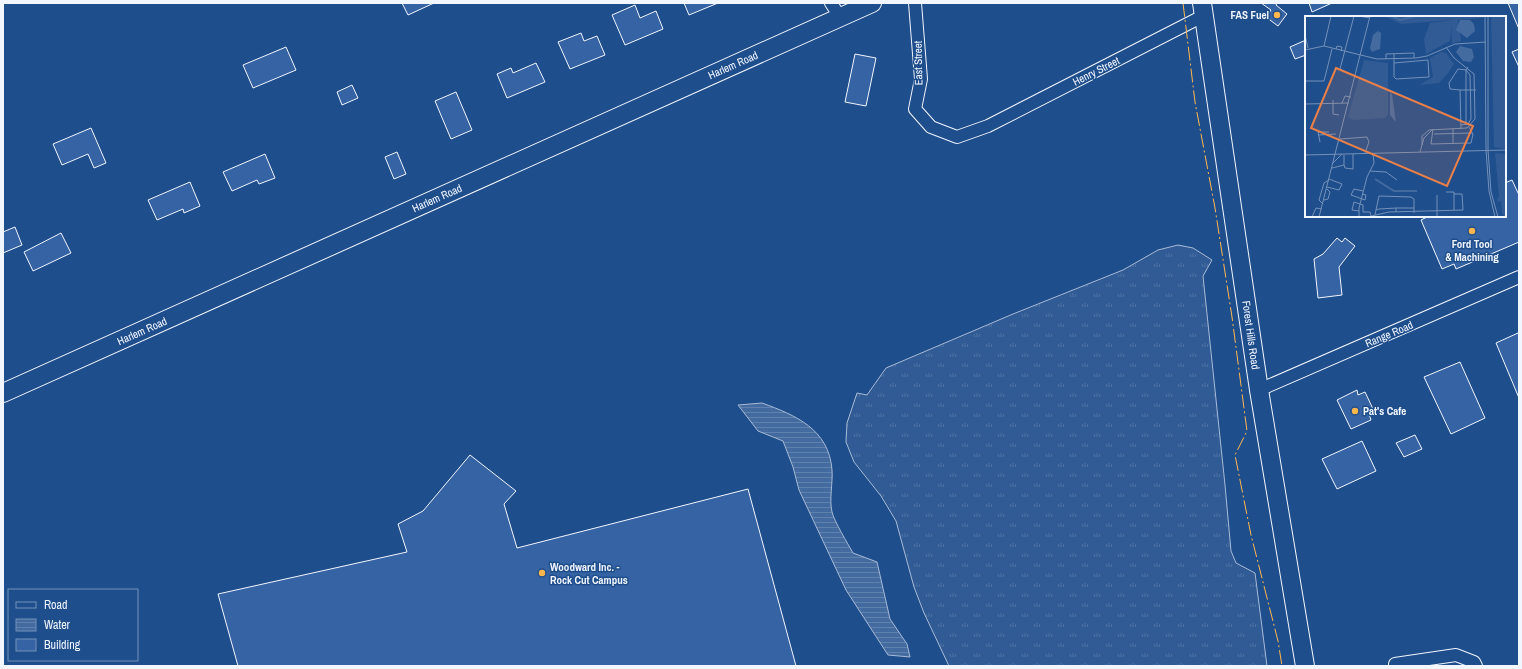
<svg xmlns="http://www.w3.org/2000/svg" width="1522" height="669" viewBox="0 0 1522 669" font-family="'Archivo Narrow',sans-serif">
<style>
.grass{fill:url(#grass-tufts);stroke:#a8bbd7}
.water{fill:url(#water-rules);stroke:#a8bbd7}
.building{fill:#3563a3;stroke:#f2f6ff}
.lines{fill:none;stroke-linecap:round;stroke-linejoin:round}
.street-casing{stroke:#f2f6ff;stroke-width:14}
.secondary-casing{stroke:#f2f6ff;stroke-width:20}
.street{stroke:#1f4e8c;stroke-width:12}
.secondary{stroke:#1f4e8c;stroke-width:18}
.power{stroke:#ffb74d;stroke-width:1;stroke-dasharray:14 3 2 3;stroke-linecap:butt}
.poi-dot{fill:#ffb74d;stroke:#1f4e8c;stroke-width:1.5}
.labels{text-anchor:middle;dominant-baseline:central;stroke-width:3;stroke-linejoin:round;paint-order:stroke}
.poi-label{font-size:11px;font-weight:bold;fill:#f2f6ff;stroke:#1f4e8c;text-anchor:start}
.street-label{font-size:11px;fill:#f2f6ff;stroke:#1f4e8c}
.inset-river{fill:none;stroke:#446ba0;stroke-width:2}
.inset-road{fill:none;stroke:#7391ba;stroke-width:1}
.view{fill:#ea8049;fill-opacity:0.15;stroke:#ea8049;stroke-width:2}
.inset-edge{fill:none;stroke:#f2f6ff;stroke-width:2}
</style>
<defs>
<pattern id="grass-tufts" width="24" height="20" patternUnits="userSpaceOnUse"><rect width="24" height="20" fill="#305b95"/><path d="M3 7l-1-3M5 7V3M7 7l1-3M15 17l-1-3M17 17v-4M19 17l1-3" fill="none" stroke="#4e73a5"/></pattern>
<pattern id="water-rules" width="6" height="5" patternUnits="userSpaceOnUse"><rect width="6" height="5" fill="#446ba0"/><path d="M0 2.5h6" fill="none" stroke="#5f81ae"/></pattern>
</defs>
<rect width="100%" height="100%" fill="#1f4e8c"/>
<!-- grass -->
<path class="grass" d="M 1178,245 L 1193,248 L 1212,260 L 1203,276 L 1225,485 L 1231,551 L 1236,563 L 1255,573 L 1267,666 L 949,666 L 924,613 L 914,587 L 896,521 L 881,496 L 854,462 L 846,442 L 847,423 L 857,393 L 867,395 L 886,368 L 1013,314 L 1123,270 L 1158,250 Z"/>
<!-- water -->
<path class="water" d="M 762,403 C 795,415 829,429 832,470 C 833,483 829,499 832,512 C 834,521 848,544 853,553 L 877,562 L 890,619 L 907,644 L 910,657 L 888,655 L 846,590 L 799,490 L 793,467 L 783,441 L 758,431 L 738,405 Z"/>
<!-- building -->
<g class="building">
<path d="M 402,3 L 434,3 L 408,15 Z"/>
<path d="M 684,3 L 718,3 L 689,15 Z"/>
<path d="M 1261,3 L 1277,3 L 1276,5 L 1287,14 L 1278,26 L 1266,17 L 1271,10 Z"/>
<path d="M 1309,3 L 1332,3 L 1312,12 Z"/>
<path d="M 1508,3 L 1519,3 L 1519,29 Z"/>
<path d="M 635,5 L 640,18 L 656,11 L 663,29 L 625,45 L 612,15 Z"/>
<path d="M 581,33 L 584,41 L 597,36 L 605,55 L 570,69 L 558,42 Z"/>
<path d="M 1306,40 L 1306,55 L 1295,59 L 1290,47 Z"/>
<path d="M 286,47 L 296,70 L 253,88 L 243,65 Z"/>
<path d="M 1519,49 L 1519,67 L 1512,52 Z"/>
<path d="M 855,54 L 876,58 L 866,106 L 845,102 Z"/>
<path d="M 536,63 L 545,82 L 507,98 L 497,74 L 511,68 L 513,73 Z"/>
<path d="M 352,85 L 358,98 L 342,105 L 337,92 Z"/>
<path d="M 456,92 L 472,130 L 451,139 L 435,101 Z"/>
<path d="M 91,128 L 106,163 L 94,168 L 88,154 L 62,165 L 53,144 Z"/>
<path d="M 397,152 L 406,174 L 394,179 L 385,157 Z"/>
<path d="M 265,154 L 275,178 L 259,184 L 257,180 L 232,191 L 223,172 Z"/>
<path d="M 1512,180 L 1519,195 L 1519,242 L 1456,269 L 1454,264 L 1442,269 L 1421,220 L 1429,216 L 1505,216 L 1505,183 Z"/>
<path d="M 190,182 L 200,206 L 184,213 L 183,209 L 157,220 L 148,200 Z"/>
<path d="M 15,227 L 22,245 L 3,253 L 3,232 Z"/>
<path d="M 61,233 L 71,253 L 33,271 L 24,252 Z"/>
<path d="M 1337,238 L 1342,242 L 1345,238 L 1355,246 L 1339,267 L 1342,295 L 1318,298 L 1314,259 L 1323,254 Z"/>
<path d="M 1518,333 L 1519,335 L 1519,398 L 1496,343 Z"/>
<path d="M 1460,362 L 1485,418 L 1451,434 L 1424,377 Z"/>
<path d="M 1357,390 L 1358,395 L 1365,392 L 1373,409 L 1368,411 L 1371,420 L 1351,429 L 1337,400 Z"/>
<path d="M 1415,435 L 1422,449 L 1404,457 L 1396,443 Z"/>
<path d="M 1362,441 L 1376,471 L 1337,489 L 1322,459 Z"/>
<path d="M 470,455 L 516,491 L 504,504 L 517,548 L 748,489 L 796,666 L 238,666 L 218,594 L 407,552 L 398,524 L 423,511 Z"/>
</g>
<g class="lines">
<!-- street casing -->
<g class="street-casing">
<g id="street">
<path d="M 831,3 L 840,17"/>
<path d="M 915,3 L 921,79 L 915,109 L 931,127 L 957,137 L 988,126 L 1203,16"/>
<path d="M 1259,390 L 1519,277"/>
<path d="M 1395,664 L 1456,655 L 1474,662 L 1476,666"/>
</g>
</g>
<!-- secondary casing -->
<g class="secondary-casing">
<g id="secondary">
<path d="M 1202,3 L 1259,390 L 1305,666"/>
<path d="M 3,393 L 872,3"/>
</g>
</g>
<!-- street -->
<use href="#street" class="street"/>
<!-- secondary -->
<use href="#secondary" class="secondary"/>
<!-- power -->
<path class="power" d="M 1183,3 L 1195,102 L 1215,208 L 1232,317 L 1247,431 L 1235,455 L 1251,535 L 1278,641 L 1282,666"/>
</g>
<!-- markers -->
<g class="poi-dot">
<circle cx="1277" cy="15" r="4"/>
<circle cx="1472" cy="231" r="4"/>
<circle cx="1355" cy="411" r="4"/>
<circle cx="542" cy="573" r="4"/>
</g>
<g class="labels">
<!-- poi labels -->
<g class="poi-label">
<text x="1269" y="15" text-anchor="end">FAS Fuel</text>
<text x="1472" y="244" text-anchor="middle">Ford Tool<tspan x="1472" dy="13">&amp; Machining</tspan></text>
<text x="1363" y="411">Pat's Cafe</text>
<text x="550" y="567">Woodward Inc. -<tspan x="550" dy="13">Rock Cut Campus</tspan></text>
</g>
<!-- street labels -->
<g class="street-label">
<text transform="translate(918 63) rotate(-91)">East Street</text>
<text transform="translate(733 65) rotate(-24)">Harlem Road</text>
<text transform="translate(1096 71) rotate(-27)">Henry Street</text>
<text transform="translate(437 198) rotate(-24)">Harlem Road</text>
<text transform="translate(142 331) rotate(-24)">Harlem Road</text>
<text transform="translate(1389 334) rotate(-23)">Range Road</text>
<text transform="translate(1251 335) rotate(82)">Forest Hills Road</text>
</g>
</g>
<!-- overview -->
<g transform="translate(1305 16)">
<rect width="201" height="201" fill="#1f4e8c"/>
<path d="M 147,4 L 145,25 L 121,38 L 119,23 L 125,7 ZM 136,36 L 141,37 L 149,48 L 143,57 L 134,67 L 114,69 L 128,61 L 125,42 ZM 59,44 L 83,47 L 83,98 L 80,102 L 48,104 L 43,101 Z" fill="#305b95"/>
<path d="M 190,137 L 201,138 L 201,201 L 197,197 L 196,185 L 193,186 L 192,183 L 194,181 Z" fill="#305b95"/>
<path d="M 79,0 L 178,0 L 178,2 L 153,4 L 156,25 L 147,27 L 146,4 L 96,8 ZM 186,0 L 201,0 L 201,133 L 189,131 Z" fill="#305b95"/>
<path d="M 155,4 L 165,4 L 169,8 L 170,15 L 162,22 L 151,14 ZM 73,15 L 76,17 L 75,33 L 67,36 L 65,32 L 68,19 ZM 155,30 L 167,33 L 169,41 L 166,46 L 158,45 L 151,36 ZM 85,77 L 87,78 L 91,106 L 85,99 Z" fill="#446ba0"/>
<path class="inset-river" d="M 87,0 L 95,4 L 111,0M 70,163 L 89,175 L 112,175"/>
<path class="inset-road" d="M 53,0 L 65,2M 180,0 L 181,134 L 184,175 L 190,201M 183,0 L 183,134 L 186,176 L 193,201M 0,19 L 3,32M 19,30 L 26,0M 31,33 L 32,30 L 37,31 L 36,35M 0,34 L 19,30 L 72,43 L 111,42 L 122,40 L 150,28 L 181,26M 0,43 L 0,65 L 19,65 L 27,33M 81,43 L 81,38 L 109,37 L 109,42M 89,47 L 123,44 L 124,61 L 91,63 L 89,61 L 89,38M 42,57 L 35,53 L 49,0M 155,74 L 171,74M 28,84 L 28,98 L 34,99M 37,87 L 40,80 L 46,81M 0,88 L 44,87M 161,108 L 161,54M 156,109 L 163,108 L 166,103 L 165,59 L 161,54M 128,113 L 126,128 L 166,127 L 168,118 L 164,111M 148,113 L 148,127M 156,113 L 155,74 L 145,73 L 144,67 L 153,53 L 161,54 L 163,51M 129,118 L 167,117M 13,119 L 31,118M 35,123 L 62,121 L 64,126 L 60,137M 15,126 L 13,116 L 24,116M 117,129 L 117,120 L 124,114 L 162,112 L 170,103 L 169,58 L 149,42 L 141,31M 115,136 L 119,122 L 128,113M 0,139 L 201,134M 28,147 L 37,138M 39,149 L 40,152 L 48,153 L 48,138M 27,152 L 39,149 L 39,139M 65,155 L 81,156 L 92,164M 22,171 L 34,174 L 37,168 L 24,163M 141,176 L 149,176 L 149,194M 57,178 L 61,179 L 60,184 L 46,179 L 49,173 L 58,175M 132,179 L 132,201M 19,184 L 23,183 L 25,176 L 22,173M 18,188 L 14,184 L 19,167 L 24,164M 91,192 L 109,192M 71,194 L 74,180 L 106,181 L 109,183 L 109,197M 54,195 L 47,194 L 49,186 L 58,189 L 58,196 L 65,196 L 66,200M 70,199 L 71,194 L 74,193 L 91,192 L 91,196M 7,201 L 11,192 L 17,193M 14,201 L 65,0M 54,201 L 54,192 L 62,161 L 69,147 L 68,138M 62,201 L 84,196 L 158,194 L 157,178 L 149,178"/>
<path class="view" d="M 31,52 L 168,110 L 142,170 L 6,112 Z"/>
<rect width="201" height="201" class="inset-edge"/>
</g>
<!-- border -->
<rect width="1522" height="669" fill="none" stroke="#f2f6ff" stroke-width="8"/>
<!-- legend -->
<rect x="8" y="589" width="130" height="72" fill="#1f4e8c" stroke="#7391ba"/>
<rect x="16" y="602" width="20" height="6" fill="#1f4e8c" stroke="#7391ba"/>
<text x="44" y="609" font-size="12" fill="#f2f6ff">Road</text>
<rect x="16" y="619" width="20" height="12" fill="url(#water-rules)" stroke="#7391ba"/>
<text x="44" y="629" font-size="12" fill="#f2f6ff">Water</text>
<rect x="16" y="639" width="20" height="12" fill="#3563a3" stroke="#7391ba"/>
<text x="44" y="649" font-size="12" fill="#f2f6ff">Building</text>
</svg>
